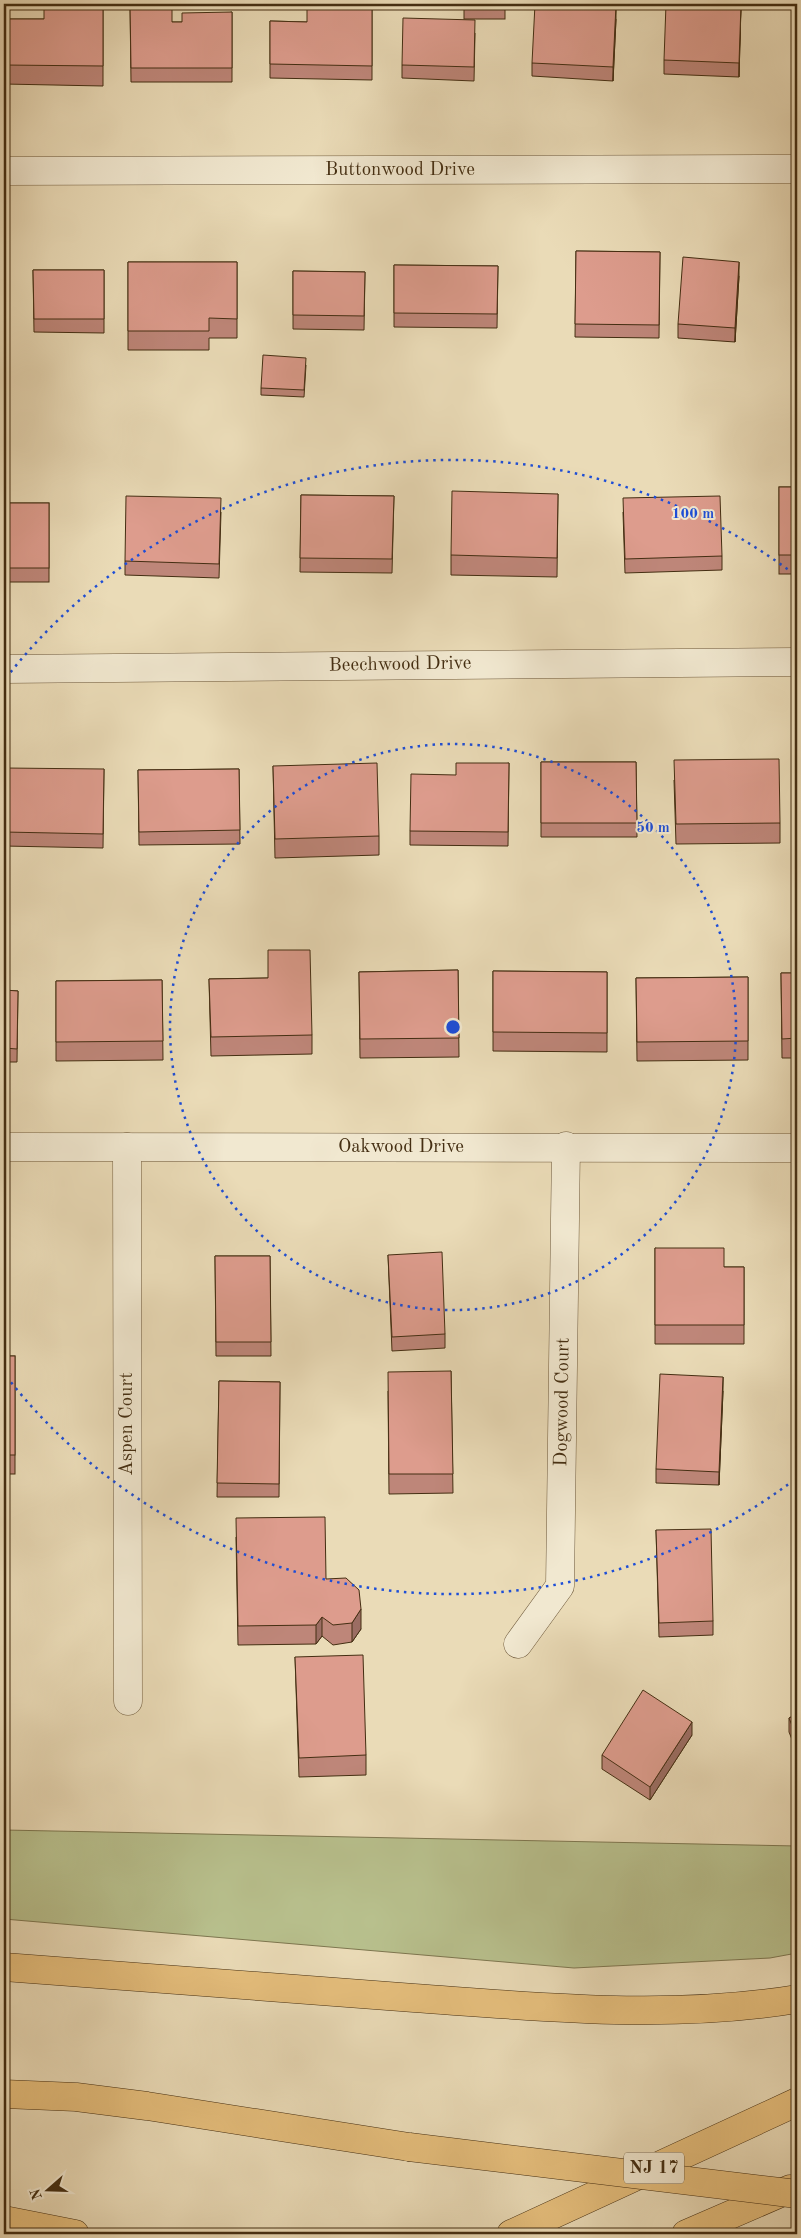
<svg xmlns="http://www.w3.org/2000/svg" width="801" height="2238" viewBox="0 0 801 2238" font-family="'Old Standard TT',serif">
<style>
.green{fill:#b8c08d;stroke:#7e7750}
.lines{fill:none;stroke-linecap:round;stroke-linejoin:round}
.minor-casing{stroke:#6e593b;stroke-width:29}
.trunk-casing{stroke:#442e12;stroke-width:29}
.motorway-casing{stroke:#442e12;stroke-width:29}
.minor{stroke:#f1e8d0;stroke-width:28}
.trunk{stroke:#e5be7c;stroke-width:28}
.motorway{stroke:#e5be7c;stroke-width:28}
.motorway-bridge-casing{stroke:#442e12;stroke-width:29;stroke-linecap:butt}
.motorway-bridge{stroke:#e5be7c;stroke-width:28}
.wall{fill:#be8679;stroke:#442e12}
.shaded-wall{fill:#9b6d63;stroke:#442e12}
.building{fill:#dd9c8d;stroke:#442e12}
.ring{fill:none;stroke:#1d4ed8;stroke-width:2.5;stroke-dasharray:2.5 5}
.labels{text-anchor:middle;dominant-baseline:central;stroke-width:4;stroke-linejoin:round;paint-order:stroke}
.shield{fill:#f1e8d0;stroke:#78664b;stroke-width:1}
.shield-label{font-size:18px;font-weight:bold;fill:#442e12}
.street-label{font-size:19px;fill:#442e12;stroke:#f1e8d0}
.centre{fill:#1d4ed8;stroke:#f1e8d0;stroke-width:2.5}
.ring-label{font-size:15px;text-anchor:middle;font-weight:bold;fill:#1d4ed8;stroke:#f1e8d0;stroke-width:4;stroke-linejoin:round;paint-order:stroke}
</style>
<rect width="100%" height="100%" fill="#eadbb7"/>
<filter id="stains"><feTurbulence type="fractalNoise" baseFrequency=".004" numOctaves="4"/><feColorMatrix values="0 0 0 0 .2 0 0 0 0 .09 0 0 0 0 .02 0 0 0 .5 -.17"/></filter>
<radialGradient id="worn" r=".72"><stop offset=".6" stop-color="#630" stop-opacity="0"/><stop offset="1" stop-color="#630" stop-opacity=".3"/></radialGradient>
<!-- green -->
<path class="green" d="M 4,1830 L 797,1846 L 797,1953 L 770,1958 L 574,1968 L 4,1919 Z"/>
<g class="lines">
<!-- minor casing -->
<g class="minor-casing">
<g id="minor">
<path d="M 4,171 L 797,169"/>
<path d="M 4,669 L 797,662"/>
<path d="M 4,1147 L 797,1148"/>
<path d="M 127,1147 L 128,1701"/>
<path d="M 518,1644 L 560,1586 L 566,1146"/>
</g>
</g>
<!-- trunk casing -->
<g class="trunk-casing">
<g id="trunk">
<path d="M 511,2234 L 797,2102"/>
<path d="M 686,2234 L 790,2189"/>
</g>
</g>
<!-- motorway casing -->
<g class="motorway-casing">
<g id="motorway">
<path d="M 4,1967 C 141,1978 278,1988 414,1998 C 542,2007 670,2020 797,1999"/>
<path d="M 4,2094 L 76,2097 L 147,2106 L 409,2147"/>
<path d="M 4,2220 L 75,2234"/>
</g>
</g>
<!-- minor -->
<use href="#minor" class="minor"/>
<!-- trunk -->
<use href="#trunk" class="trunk"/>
<!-- motorway -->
<use href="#motorway" class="motorway"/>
<!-- motorway-bridge casing -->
<g class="motorway-bridge-casing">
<path id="motorway-bridge" d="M 409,2147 L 797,2194"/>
</g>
<!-- motorway-bridge -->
<use href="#motorway-bridge" class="motorway-bridge"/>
</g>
<!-- wall -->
<g class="wall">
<path d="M 103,4 L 103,86 L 4,84 L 4,19 L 44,19 Z"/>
<path d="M 130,4 L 172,22 L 182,22 L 232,12 L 232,82 L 131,82 Z"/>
<rect x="464" y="4" width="41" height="15"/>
<path d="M 741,4 L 739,77 L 664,74 L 664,60 Z"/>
<path d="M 372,8 L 372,80 L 270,78 L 270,21 L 307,22 Z"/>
<path d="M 616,19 L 613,81 L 532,76 L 532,63 Z"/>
<path d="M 475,33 L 474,81 L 402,78 L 402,65 Z"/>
<path d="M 576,251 L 660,252 L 659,338 L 575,337 Z"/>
<path d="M 128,262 L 237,262 L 237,338 L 209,338 L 209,350 L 128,350 Z"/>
<path d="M 394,265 L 498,266 L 497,328 L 394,327 Z"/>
<path d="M 33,270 L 104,270 L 104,333 L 34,332 Z"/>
<path d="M 293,271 L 365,272 L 364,330 L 293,329 Z"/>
<path d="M 739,276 L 735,342 L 678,338 L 678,324 Z"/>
<path d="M 306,365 L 304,397 L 261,395 L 261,388 Z"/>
<rect x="779" y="487" width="18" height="87"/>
<path d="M 558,494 L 557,577 L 451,575 L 451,555 Z"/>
<path d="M 301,495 L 394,496 L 392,573 L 300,572 Z"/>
<rect x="4" y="503" width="45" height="79"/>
<path d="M 221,512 L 219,578 L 125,575 L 125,561 Z"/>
<path d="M 623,512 L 722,556 L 722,570 L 625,573 Z"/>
<path d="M 541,762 L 636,762 L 637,837 L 541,837 Z"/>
<path d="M 509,763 L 508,846 L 410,845 L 410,831 L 456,775 Z"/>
<path d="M 273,766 L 379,836 L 379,855 L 275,858 Z"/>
<path d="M 104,769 L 103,848 L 4,846 L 4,832 Z"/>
<path d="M 239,769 L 240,844 L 139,845 L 138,770 Z"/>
<path d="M 674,780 L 780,823 L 780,843 L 676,844 Z"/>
<path d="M 458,970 L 459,1057 L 360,1058 L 359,972 Z"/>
<path d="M 493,971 L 607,972 L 607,1052 L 493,1051 Z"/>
<path d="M 781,973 L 797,973 L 797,1058 L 782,1058 Z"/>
<path d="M 748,977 L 748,1060 L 637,1061 L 636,978 Z"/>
<path d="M 268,978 L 312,1035 L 312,1054 L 211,1056 L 209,979 Z"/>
<path d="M 162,980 L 163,1060 L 56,1061 L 56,981 Z"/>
<path d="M 4,990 L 18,991 L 17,1062 L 4,1062 Z"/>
<path d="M 655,1248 L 724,1267 L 744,1267 L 744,1344 L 655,1344 Z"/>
<path d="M 388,1255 L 445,1334 L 445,1348 L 392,1351 Z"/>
<path d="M 215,1256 L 270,1256 L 271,1356 L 216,1356 Z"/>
<rect x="4" y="1356" width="11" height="118"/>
<path d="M 451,1371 L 453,1493 L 389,1494 L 388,1391 Z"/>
<path d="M 219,1381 L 280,1382 L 279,1497 L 217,1497 Z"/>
<path d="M 723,1391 L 719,1485 L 656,1483 L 656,1469 Z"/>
<path d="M 4,1484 L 8,1584 L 8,1603 L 4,1603 Z"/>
<path d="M 656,1530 L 713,1621 L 713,1635 L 659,1637 Z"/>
<path d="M 236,1537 L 326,1579 L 361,1629 L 352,1642 L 333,1645 L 322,1636 L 316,1644 L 238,1645 Z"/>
<path d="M 295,1657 L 366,1755 L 366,1775 L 299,1777 Z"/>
<path d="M 797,1714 L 797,1752 L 789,1732 L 789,1718 Z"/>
<path d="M 692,1735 L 650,1800 L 602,1769 L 602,1755 Z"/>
</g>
<!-- shaded-wall -->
<g class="shaded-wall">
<path d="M 741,4 L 741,6 L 739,77 L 739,63 Z"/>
<path d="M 616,5 L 616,19 L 613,81 L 613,67 Z"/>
<path d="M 739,262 L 739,276 L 735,342 L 735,328 Z"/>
<path d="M 723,1377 L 723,1391 L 719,1485 L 719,1472 Z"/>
<path d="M 361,1609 L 361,1629 L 352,1642 L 352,1623 Z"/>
<path d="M 322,1617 L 322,1636 L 316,1644 L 316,1625 Z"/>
<path d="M 692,1722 L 692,1735 L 650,1800 L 650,1787 Z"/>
</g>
<!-- building -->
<g class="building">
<path d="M 44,4 L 103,4 L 103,66 L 4,65 L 4,19 L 44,19 Z"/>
<path d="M 130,4 L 172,4 L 172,22 L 182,22 L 182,13 L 232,12 L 232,68 L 131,68 Z"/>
<rect x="464" y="4" width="41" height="1"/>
<path d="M 535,4 L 599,4 L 616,5 L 613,67 L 532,63 Z"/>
<path d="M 666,4 L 741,4 L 739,63 L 664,60 Z"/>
<path d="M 307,7 L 372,8 L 372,66 L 270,64 L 270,21 L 307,22 Z"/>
<path d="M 403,18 L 475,20 L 474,67 L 402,65 Z"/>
<path d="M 576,251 L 660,252 L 659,325 L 575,324 Z"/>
<path d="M 683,257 L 739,262 L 735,328 L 678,324 Z"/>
<path d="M 128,262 L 237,262 L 237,319 L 209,318 L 209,331 L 128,331 Z"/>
<path d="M 394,265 L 498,266 L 497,314 L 394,313 Z"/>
<path d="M 33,270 L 104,270 L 104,319 L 34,319 Z"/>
<path d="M 293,271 L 365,272 L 364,316 L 293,315 Z"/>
<path d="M 263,355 L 306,358 L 304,390 L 261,388 Z"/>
<rect x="779" y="487" width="18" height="68"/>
<path d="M 452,491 L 558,494 L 557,558 L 451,555 Z"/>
<path d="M 301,495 L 394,496 L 392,559 L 300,558 Z"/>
<path d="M 126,496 L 221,498 L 219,564 L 125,561 Z"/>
<path d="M 720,496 L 722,556 L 625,559 L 623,498 Z"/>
<rect x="4" y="503" width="45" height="65"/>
<path d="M 779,759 L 780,823 L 676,824 L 674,760 Z"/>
<path d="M 541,762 L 636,762 L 637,823 L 541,823 Z"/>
<path d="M 377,763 L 379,836 L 275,839 L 273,766 Z"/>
<path d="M 456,763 L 509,763 L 508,832 L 410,831 L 411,774 L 456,775 Z"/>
<path d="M 5,768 L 104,769 L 103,834 L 4,832 Z"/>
<path d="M 239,769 L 240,830 L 139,832 L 138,770 Z"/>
<path d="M 268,950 L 310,950 L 312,1035 L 211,1037 L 209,979 L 268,978 Z"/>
<path d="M 458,970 L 459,1038 L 360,1039 L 359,972 Z"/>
<path d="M 493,971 L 607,972 L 607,1033 L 493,1032 Z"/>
<path d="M 781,973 L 797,973 L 797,1038 L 782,1039 Z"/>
<path d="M 748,977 L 748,1041 L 637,1042 L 636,978 Z"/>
<path d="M 162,980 L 163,1041 L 56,1042 L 56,981 Z"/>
<path d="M 4,990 L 18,991 L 17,1049 L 4,1048 Z"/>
<path d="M 655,1248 L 724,1248 L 724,1267 L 744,1267 L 744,1325 L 655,1325 Z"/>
<path d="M 442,1252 L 445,1334 L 392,1337 L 388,1255 Z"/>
<path d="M 215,1256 L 270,1256 L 271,1342 L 216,1342 Z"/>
<rect x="4" y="1356" width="11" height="99"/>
<path d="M 451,1371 L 453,1474 L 389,1474 L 388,1372 Z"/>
<path d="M 660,1374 L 723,1377 L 719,1472 L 656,1469 Z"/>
<path d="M 219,1381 L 280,1382 L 279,1484 L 217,1483 Z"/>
<path d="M 4,1484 L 7,1484 L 8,1584 L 4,1584 Z"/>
<path d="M 325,1517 L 326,1579 L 346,1578 L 359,1590 L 361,1609 L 352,1623 L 333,1625 L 322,1617 L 316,1625 L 238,1626 L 236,1518 Z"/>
<path d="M 711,1529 L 713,1621 L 659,1623 L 656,1530 Z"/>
<path d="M 363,1655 L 366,1755 L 299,1758 L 295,1657 Z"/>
<path d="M 643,1690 L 692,1722 L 650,1787 L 602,1755 Z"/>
<path d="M 797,1714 L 797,1738 L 789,1718 Z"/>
</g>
<!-- distance rings -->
<g class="ring">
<circle cx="453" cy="1027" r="283"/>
<path d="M794 1480A567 567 0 0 1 6 1376M6 678A567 567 0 0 1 794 574"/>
</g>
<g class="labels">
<!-- shield labels -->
<rect class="shield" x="624" y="2152.5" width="60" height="31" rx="4"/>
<g class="shield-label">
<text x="654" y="2168">NJ 17</text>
</g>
<!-- street labels -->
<g class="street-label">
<text x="400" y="170">Buttonwood Drive</text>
<text transform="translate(400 665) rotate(-1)">Beechwood Drive</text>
<text x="401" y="1147">Oakwood Drive</text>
<text transform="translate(563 1402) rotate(-89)">Dogwood Court</text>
<text transform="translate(127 1424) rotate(-90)">Aspen Court</text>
</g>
</g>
<circle cx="453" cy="1027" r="8" class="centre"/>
<g class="ring-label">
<text x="693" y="518">100 m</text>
<text x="653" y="832">50 m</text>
</g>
<!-- margin -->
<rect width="801" height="2238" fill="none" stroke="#eadbb7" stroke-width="20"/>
<rect x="5" y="5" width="791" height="2228" fill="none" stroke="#442e12" stroke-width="2.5"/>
<rect x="10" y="10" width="781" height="2218" fill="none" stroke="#442e12"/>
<!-- north arrow -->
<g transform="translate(48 2190) rotate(250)" stroke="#f1e8d0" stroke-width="4" paint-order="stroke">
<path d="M0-4L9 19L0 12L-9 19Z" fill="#442e12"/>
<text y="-8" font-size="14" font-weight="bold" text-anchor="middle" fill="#442e12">N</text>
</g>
<rect width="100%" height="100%" filter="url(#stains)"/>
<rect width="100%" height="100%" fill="url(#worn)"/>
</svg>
